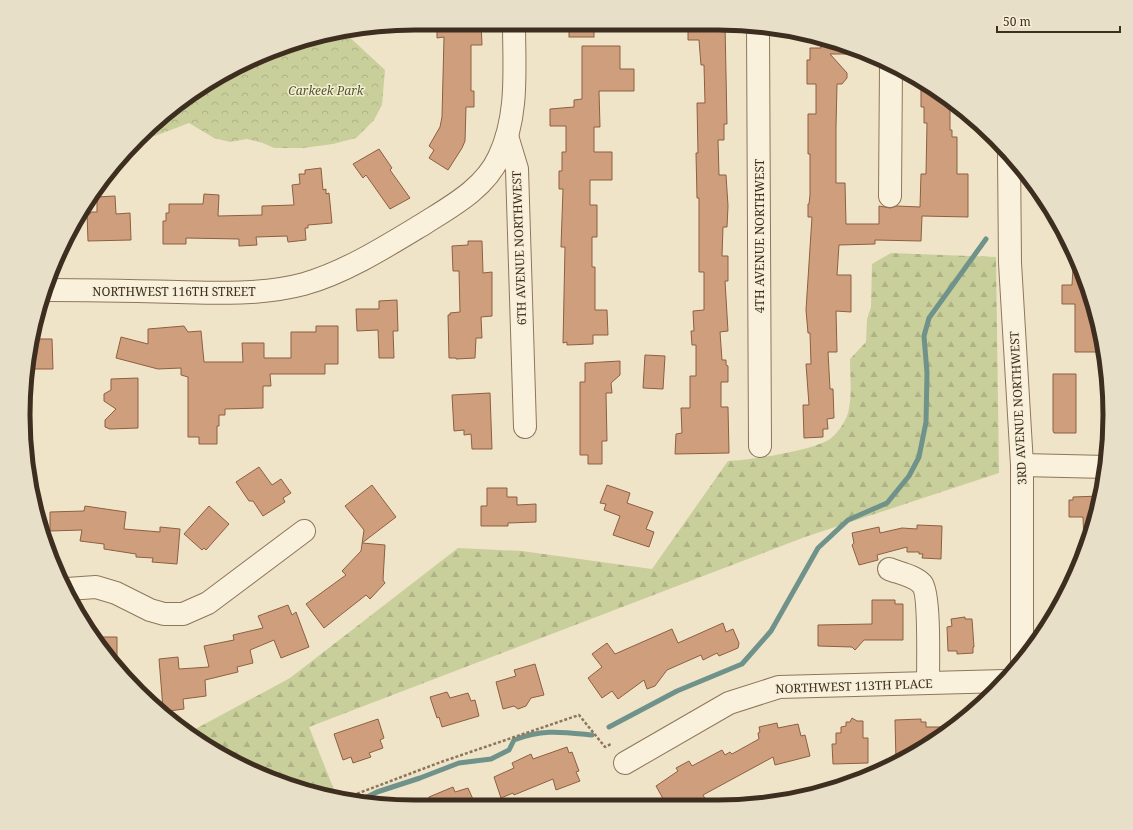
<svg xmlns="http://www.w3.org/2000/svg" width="1133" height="830" viewBox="0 0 1133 830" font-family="'Noto Serif',serif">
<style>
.forest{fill:url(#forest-firs)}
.park{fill:url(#park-crowns)}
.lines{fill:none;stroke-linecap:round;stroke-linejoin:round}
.stream{stroke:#6f938a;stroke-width:5}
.building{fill:#cf9f7d;stroke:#8d5f41}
.minor-casing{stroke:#8d765c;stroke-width:24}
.path{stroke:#8d765c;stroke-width:2.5;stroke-dasharray:3 2;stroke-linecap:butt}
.minor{stroke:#faf1dc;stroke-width:22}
.labels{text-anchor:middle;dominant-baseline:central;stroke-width:3;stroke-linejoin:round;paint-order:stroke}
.park-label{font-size:12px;font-style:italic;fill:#4d5a26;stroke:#f7eed8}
.street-label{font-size:12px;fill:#3d2e20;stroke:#f7eed8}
.rim{fill:none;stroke:#3d2e20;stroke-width:5}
</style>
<defs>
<pattern id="forest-firs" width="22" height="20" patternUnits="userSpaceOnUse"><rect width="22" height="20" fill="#c9cf9b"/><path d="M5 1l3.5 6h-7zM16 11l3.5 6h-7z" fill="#aeb285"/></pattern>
<pattern id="park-crowns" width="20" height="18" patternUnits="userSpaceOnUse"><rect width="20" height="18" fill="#c9cf9b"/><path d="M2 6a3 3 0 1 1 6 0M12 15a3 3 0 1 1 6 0" fill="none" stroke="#aeb285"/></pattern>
</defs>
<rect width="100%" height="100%" fill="#f0e4c8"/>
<!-- forest -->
<path class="forest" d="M 891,253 L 996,257 L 999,473 L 805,537 L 309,727 L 337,797 L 313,794 L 241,766 L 188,733 L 290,678 L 458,548 L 522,551 L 652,569 L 728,461 C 750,460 812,451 830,439 C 838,433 848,419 849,408 C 852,393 850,375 850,359 L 866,342 L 867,319 L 871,307 L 872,264 Z"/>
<!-- park -->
<path class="park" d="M 344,32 L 385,70 L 382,105 L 374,120 L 356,138 L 333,144 L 303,148 L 274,148 L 263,143 L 247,139 L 230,142 L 214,138 L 189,123 L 155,136 L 141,138 L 197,89 L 313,36 Z"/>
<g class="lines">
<!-- stream -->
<g class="stream">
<path d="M 609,727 L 677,691 L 742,664 L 771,631 L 818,548 L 848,520 L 887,503 L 909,476 L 919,457 L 926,422 L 927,373 L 924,336 L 929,318 L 986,239"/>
<path d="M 359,801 L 377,792 L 420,778 L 459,763 L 491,759 L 509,750 L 514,740 C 543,729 561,732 592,735"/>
</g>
</g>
<!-- building -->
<g class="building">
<path d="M 437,23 L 481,23 L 482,45 L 471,45 L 471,91 L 474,91 L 474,107 L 466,107 L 465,141 L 462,148 L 448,170 L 429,158 L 434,150 L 429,146 L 440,127 L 442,117 L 444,37 L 437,38 Z"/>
<rect x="569" y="23" width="25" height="14"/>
<path d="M 688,24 L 725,24 L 727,124 L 724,124 L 724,140 L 718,140 L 719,175 L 726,175 L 728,206 L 727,227 L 723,227 L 722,256 L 728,256 L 728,281 L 725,281 L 728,331 L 720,332 L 722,360 L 726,360 L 726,365 L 728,366 L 728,382 L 721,382 L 721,407 L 728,407 L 729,453 L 675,454 L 676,434 L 682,433 L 681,408 L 690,408 L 690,376 L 696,376 L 696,345 L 692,345 L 691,331 L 694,331 L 693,311 L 704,310 L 704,272 L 699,272 L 699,198 L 697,198 L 696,153 L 698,153 L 697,103 L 705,103 L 704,65 L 701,65 L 699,40 L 688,40 Z"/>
<path d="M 820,37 L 865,52 L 864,54 L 830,54 L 847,73 L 847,78 L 842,84 L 837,84 L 836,127 L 836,183 L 845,183 L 846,224 L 879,224 L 879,206 L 890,208 L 897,206 L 920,207 L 921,174 L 926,174 L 927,123 L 924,123 L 924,107 L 921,107 L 921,81 L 936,89 L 950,100 L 950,130 L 952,130 L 952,137 L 957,137 L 957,174 L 968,174 L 968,217 L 922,216 L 921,241 L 875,240 L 875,244 L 839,245 L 837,275 L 851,275 L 851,312 L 836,311 L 837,352 L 828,352 L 830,389 L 833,389 L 834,418 L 827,419 L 828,429 L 823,429 L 823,437 L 804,438 L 803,405 L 809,405 L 806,364 L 811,364 L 810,333 L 808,333 L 806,310 L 812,217 L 808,217 L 808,204 L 809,204 L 810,195 L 810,154 L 808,154 L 808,114 L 816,114 L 816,84 L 807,84 L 807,60 L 810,60 L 810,48 L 821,48 Z"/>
<path d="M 582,46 L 620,46 L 620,69 L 634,69 L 634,91 L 599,91 L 600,127 L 594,127 L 594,152 L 612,152 L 612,180 L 590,180 L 590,205 L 597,205 L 597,237 L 592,237 L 592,267 L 595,267 L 595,310 L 607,310 L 608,335 L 593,335 L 593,344 L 567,345 L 567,342 L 563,343 L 565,247 L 561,247 L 563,189 L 559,189 L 559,171 L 562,171 L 562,152 L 566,152 L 566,126 L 550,126 L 550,109 L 574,107 L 574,100 L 582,99 Z"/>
<path d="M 379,149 L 392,168 L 390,170 L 410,198 L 390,209 L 366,175 L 363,178 L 353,164 Z"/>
<path d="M 321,168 L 323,190 L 326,189 L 326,194 L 329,193 L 332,223 L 308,225 L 308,228 L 305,228 L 306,240 L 288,242 L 287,236 L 256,237 L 257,245 L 239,246 L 239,239 L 186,238 L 186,244 L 163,244 L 163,221 L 166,221 L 166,213 L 169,213 L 169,204 L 203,204 L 204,194 L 219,195 L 218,216 L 262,215 L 262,206 L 294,205 L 292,185 L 300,184 L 299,174 L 305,174 L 305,170 Z"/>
<path d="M 115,196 L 116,214 L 130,213 L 131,240 L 88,241 L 87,214 L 90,214 L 90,212 L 97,212 L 97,197 Z"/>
<path d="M 468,241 L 482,241 L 483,273 L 492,272 L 492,316 L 481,317 L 482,338 L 476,338 L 475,358 L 456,359 L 456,358 L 449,358 L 448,315 L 450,315 L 450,313 L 460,312 L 459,271 L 453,271 L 452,246 L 468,245 Z"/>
<path d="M 1074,252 L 1096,313 L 1103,352 L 1075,352 L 1075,304 L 1062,304 L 1062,285 L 1072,285 Z"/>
<path d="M 397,300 L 398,331 L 393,331 L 394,358 L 379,358 L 378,330 L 357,331 L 356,309 L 379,309 L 379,301 Z"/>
<path d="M 184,326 L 188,332 L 201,331 L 204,362 L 243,362 L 242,343 L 264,343 L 264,358 L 291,358 L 291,332 L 316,332 L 316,326 L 338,326 L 338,364 L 325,364 L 325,374 L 270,374 L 271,386 L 263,386 L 263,408 L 225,409 L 225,415 L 219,415 L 219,426 L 217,426 L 217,444 L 199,444 L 199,437 L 188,437 L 188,377 L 181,375 L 181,368 L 158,369 L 116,358 L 121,337 L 148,344 L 148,329 Z"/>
<path d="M 34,339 L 52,339 L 53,369 L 26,369 Z"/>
<path d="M 645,355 L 665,356 L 663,389 L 643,388 Z"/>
<path d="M 620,361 L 620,375 L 611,383 L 612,393 L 606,393 L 607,441 L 602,441 L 602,464 L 588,464 L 588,455 L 580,455 L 580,382 L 585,382 L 585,363 Z"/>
<path d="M 1053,374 L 1076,374 L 1076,433 L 1054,433 L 1053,431 Z"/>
<path d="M 138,378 L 138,428 L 110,429 L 105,427 L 105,420 L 116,409 L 104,401 L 104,394 L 111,390 L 111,379 Z"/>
<path d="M 490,393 L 492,449 L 472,449 L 471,434 L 464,435 L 464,430 L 454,431 L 452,395 Z"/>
<path d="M 259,467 L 272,485 L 281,479 L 291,493 L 283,498 L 285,502 L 263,516 L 253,501 L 249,501 L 236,482 Z"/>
<path d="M 372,485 L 396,517 L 362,543 L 385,545 L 383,580 L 385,583 L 370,599 L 366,595 L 324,628 L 306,604 L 346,575 L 342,571 L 361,551 L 364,530 L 345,506 Z"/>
<path d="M 607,485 L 630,493 L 627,503 L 653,512 L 646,529 L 654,532 L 649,547 L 613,535 L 620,516 L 604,510 L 606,504 L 600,503 Z"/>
<path d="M 487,488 L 507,488 L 507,497 L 517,497 L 517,505 L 536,504 L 536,522 L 508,523 L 508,526 L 481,526 L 481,506 L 487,506 Z"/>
<path d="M 1100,496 L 1089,541 L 1088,543 L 1084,543 L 1083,517 L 1069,517 L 1069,500 L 1073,500 L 1073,497 Z"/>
<path d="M 85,506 L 126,512 L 124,529 L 160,532 L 160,527 L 180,529 L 177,564 L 152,562 L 153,558 L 136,557 L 136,554 L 104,549 L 104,544 L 80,541 L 82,530 L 50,531 L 50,512 L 84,511 Z"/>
<path d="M 209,506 L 229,524 L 206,550 L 204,548 L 202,550 L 184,534 Z"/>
<path d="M 917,525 L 942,526 L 941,559 L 922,558 L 923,554 L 919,554 L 919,552 L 907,552 L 907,547 L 877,555 L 878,560 L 859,565 L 852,545 L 854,543 L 852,533 L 879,527 L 880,533 L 902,528 L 917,529 Z"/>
<path d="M 872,600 L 895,600 L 895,604 L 903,604 L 903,640 L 864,640 L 855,650 L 852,647 L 818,646 L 818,625 L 872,624 Z"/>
<path d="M 288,605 L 292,615 L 296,612 L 309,647 L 281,658 L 274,640 L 250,650 L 253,663 L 237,667 L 238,672 L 205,680 L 206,696 L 183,699 L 184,709 L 169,711 L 163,708 L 159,659 L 178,657 L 179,669 L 209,667 L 204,646 L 234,640 L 233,635 L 263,628 L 258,616 Z"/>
<path d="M 965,617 L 965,619 L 972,619 L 974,647 L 973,647 L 973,653 L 957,654 L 957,651 L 948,651 L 947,627 L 952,626 L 951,619 Z"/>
<path d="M 723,623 L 726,632 L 733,629 L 739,643 L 738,648 L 719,656 L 717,653 L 703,660 L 701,655 L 667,670 L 655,686 L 647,689 L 644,680 L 618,699 L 612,691 L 602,698 L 588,678 L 602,667 L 592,654 L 607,643 L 615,654 L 672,629 L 678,643 Z"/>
<path d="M 94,637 L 117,637 L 117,666 L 104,654 Z"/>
<path d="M 535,664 L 544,695 L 531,698 L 526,706 L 518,709 L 514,706 L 503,709 L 496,682 L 516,676 L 514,670 Z"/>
<path d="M 447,692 L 450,698 L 468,693 L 471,701 L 475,700 L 479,716 L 442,727 L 439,717 L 437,718 L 430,697 Z"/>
<path d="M 852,718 L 857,721 L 863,721 L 863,738 L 868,738 L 868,763 L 833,764 L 832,744 L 836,744 L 836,733 L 841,733 L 841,727 L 846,726 L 846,722 L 850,722 Z"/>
<path d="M 378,719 L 384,738 L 380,740 L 383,748 L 369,753 L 371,757 L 353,763 L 351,757 L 343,760 L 334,734 Z"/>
<path d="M 921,719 L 921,722 L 926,722 L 926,727 L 955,727 L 896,761 L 895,720 Z"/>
<path d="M 777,723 L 778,728 L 798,724 L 801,736 L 805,735 L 810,756 L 775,765 L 773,757 L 703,795 L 708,804 L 666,804 L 656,786 L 678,771 L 676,768 L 689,761 L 692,766 L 722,750 L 725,755 L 730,752 L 732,754 L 759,739 L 758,733 L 760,732 L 759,727 Z"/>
<path d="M 567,747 L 569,753 L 572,752 L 579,771 L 576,772 L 580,781 L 556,790 L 553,779 L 514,795 L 513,793 L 501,798 L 494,777 L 514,768 L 512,763 L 531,754 L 533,759 Z"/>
<path d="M 453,787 L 455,792 L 468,788 L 476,806 L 414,806 L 429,798 L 429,797 Z"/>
</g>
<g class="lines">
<!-- minor casing -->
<g class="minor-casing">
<g id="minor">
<path d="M 758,26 L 760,446"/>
<path d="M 507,136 L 517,169 L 525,427"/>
<path d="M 1009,155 L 1010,263 L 1022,465 L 1022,660"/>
<path d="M 890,196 L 891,65"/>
<path d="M 49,290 C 92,290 135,291 178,292 C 220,293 263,295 304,284 C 346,272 387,246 425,223 C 452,206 485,188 499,157 C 519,115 514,68 514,23"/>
<path d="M 1022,465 L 1107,467"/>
<path d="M 889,569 C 899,573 915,576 922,584 C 930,594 928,666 928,683"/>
<path d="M 67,589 L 96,587 L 116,593 L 150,610 L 164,614 L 183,614 L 208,603 L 304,531"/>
<path d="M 625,763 L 729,703 L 779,687 L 1005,681"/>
</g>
</g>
<!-- path -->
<path class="path" d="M 343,799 L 441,762 L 579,715 L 605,747 L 611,744"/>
<!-- minor -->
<use href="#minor" class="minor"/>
</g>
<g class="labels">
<!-- park labels -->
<g class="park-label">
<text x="326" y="90">Carkeek Park</text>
</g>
<!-- street labels -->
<g class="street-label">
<text transform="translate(759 236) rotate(-90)">4TH AVENUE NORTHWEST</text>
<text transform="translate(519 248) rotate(-92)">6TH AVENUE NORTHWEST</text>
<text x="174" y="291">NORTHWEST 116TH STREET</text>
<text transform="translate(1018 408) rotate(-93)">3RD AVENUE NORTHWEST</text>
<text transform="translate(854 686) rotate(-2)">NORTHWEST 113TH PLACE</text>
</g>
</g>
<!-- crop -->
<path d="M0 0H1133V830H0ZM415 30H718A385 385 0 0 1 1103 415V415A385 385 0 0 1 718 800H415A385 385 0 0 1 30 415V415A385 385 0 0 1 415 30Z" fill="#e8dfc9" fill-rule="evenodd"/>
<path class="rim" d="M415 30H718A385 385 0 0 1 1103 415V415A385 385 0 0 1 718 800H415A385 385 0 0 1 30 415V415A385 385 0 0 1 415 30Z"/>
<!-- scale -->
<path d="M997 26v6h123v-6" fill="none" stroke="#3d2e20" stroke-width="2"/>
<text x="1003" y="26" font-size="12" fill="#3d2e20" stroke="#f7eed8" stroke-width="3" paint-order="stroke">50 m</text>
</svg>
